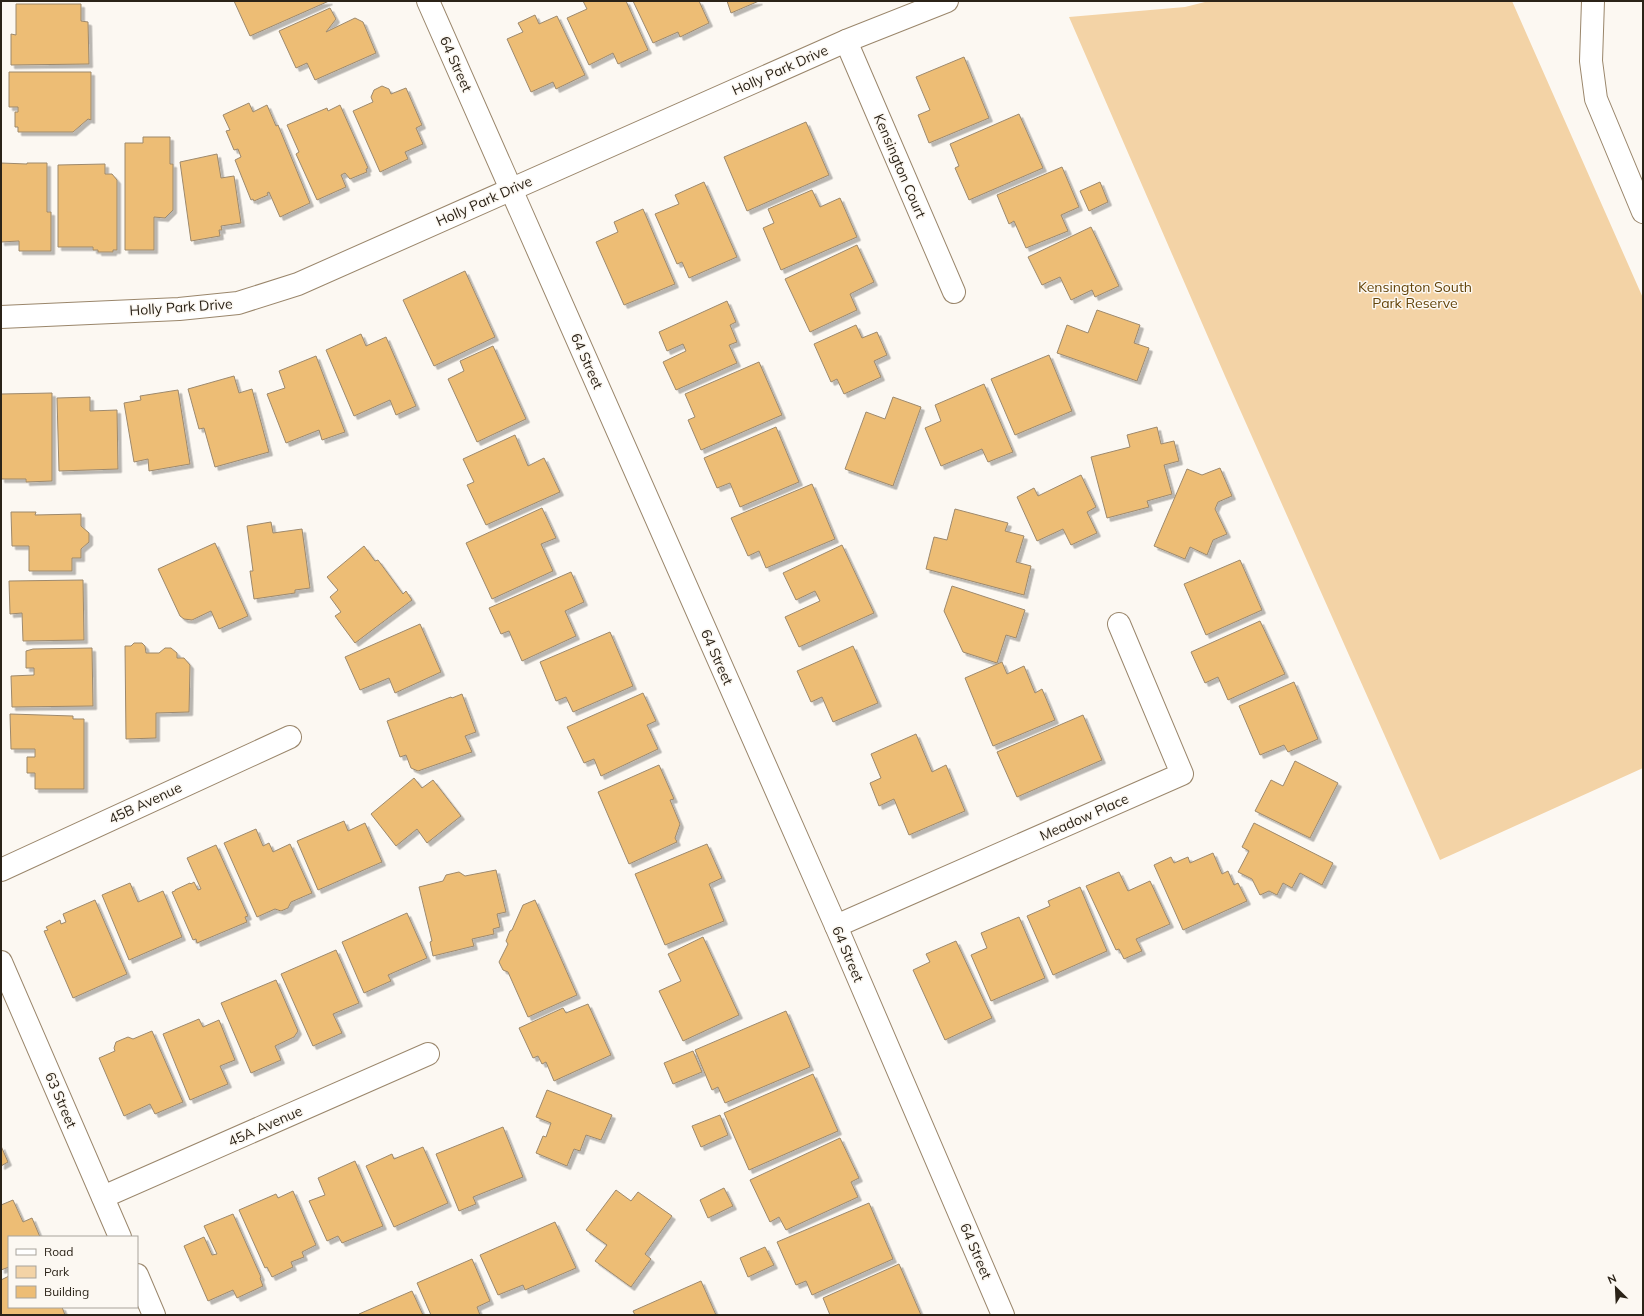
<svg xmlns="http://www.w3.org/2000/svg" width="1644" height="1316" viewBox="0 0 1644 1316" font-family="Mulish,sans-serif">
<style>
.green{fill:#f3d3a6}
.building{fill:#edbd75;stroke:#9d896d;filter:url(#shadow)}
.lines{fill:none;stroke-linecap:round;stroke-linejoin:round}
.minor-casing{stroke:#9a866b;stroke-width:24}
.tertiary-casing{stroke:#9a866b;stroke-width:24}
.minor{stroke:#fff;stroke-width:22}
.tertiary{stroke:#fff;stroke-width:22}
.labels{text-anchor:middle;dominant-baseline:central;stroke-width:3;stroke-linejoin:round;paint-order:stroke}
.street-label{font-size:14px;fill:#2b2318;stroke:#fcf8f2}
.park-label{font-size:14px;fill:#624207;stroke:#fcf8f2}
</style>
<defs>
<filter id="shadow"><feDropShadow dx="3.5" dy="3.5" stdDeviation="0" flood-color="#0004"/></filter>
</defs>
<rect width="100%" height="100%" fill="#fcf8f2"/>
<!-- green -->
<path class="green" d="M 1209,1 L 1512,1 L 1643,298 L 1643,768 L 1440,860 L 1225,376 L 1069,17 L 1185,7 Z"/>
<!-- building -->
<g class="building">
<path d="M 234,1 L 329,1 L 250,36 Z"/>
<path d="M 583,1 L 626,1 L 648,50 L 618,64 L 613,53 L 589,65 L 567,18 L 587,9 Z"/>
<path d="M 633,1 L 699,1 L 709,23 L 680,37 L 678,32 L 653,43 Z"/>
<path d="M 727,1 L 759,1 L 731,13 Z"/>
<path d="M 16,4 L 81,4 L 81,21 L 88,22 L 89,64 L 11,65 L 11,34 L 16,35 Z"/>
<path d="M 330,8 L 336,19 L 326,32 L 355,18 L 363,22 L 376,53 L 315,80 L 307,63 L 296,68 L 279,31 Z"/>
<path d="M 535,15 L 539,24 L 557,16 L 585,75 L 556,89 L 553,82 L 531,92 L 507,39 L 523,32 L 518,23 Z"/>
<path d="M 964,57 L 989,118 L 929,143 L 918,115 L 930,110 L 916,77 Z"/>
<path d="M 9,72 L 91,72 L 91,120 L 88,119 L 73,132 L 18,132 L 18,127 L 15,127 L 15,112 L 18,112 L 18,107 L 9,107 Z"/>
<path d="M 382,86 L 389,89 L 391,94 L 406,88 L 422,125 L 416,128 L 423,144 L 405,152 L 408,159 L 380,172 L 353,111 L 373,102 L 371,97 L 374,90 Z"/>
<path d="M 249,103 L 253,112 L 267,105 L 276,126 L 278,125 L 310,203 L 280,217 L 269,192 L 267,193 L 268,195 L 254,201 L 253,199 L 251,200 L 235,160 L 241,157 L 238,149 L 234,150 L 226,131 L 230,130 L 223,115 Z"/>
<path d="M 340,105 L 368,168 L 366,169 L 367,172 L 350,179 L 345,173 L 341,175 L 346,187 L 317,200 L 296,154 L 299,152 L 287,125 L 327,108 L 328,111 Z"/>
<path d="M 1019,114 L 1043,168 L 969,200 L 955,168 L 959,166 L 950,144 Z"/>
<path d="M 806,122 L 829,175 L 747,211 L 724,157 Z"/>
<path d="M 143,137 L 170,137 L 170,164 L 173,164 L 173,210 L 165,218 L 154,217 L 154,250 L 125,250 L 125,143 L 143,143 Z"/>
<path d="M 217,154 L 221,178 L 234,176 L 241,223 L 221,226 L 222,230 L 219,230 L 220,236 L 191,241 L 180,162 Z"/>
<path d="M 1,163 L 27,164 L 27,163 L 47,163 L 47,212 L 51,212 L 51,251 L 19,251 L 19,241 L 1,242 Z"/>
<path d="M 105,164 L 105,174 L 112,174 L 117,180 L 117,250 L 113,250 L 113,252 L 98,252 L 98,250 L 93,250 L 93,247 L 58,247 L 58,165 Z"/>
<path d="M 1062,167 L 1079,207 L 1061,215 L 1068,231 L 1026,248 L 1014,221 L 1009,224 L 997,195 Z"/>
<path d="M 704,182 L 737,257 L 689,278 L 682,262 L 677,264 L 655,214 L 679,204 L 675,195 Z"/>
<path d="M 1100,182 L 1108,202 L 1089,211 L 1080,191 Z"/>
<path d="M 812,190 L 820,207 L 840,198 L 857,237 L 781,270 L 763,228 L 774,223 L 768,209 Z"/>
<path d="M 643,209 L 675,284 L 624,305 L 596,242 L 618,232 L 614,222 Z"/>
<path d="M 1091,227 L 1119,286 L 1095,297 L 1092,290 L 1071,300 L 1060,277 L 1042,285 L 1028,257 Z"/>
<path d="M 857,245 L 874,282 L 850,294 L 857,310 L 810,332 L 785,279 Z"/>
<path d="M 465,271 L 495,337 L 434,366 L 403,300 Z"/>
<path d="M 727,301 L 736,322 L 730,325 L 737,342 L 729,345 L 737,363 L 676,390 L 663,362 L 686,351 L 683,344 L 667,351 L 659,332 Z"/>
<path d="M 1097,310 L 1140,325 L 1134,343 L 1149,348 L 1137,381 L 1057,353 L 1067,325 L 1088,333 Z"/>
<path d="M 856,325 L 862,338 L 877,332 L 887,355 L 874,361 L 881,377 L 844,394 L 837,379 L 831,382 L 814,344 Z"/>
<path d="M 361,334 L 366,346 L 386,337 L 416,406 L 396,415 L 390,400 L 354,416 L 326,350 Z"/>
<path d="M 493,346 L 526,419 L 477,442 L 448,379 L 464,371 L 460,361 Z"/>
<path d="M 1049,355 L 1072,411 L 1015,435 L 991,379 Z"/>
<path d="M 316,356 L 345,432 L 322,440 L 319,430 L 286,443 L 267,394 L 285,388 L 279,371 Z"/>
<path d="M 759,362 L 782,415 L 701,450 L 688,420 L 695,417 L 685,394 Z"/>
<path d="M 234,376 L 239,393 L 252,389 L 269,452 L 215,467 L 204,428 L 199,429 L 188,389 Z"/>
<path d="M 984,384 L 1013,452 L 988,462 L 982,449 L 941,466 L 925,428 L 941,421 L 935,405 Z"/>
<path d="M 178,390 L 190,464 L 149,471 L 148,459 L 134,462 L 124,403 L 141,400 L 140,396 Z"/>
<path d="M 52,393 L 52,481 L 26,482 L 26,479 L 1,479 L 1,394 Z"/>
<path d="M 90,397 L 90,411 L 117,410 L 118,469 L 59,471 L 57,398 Z"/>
<path d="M 893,397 L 921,407 L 893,486 L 845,469 L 866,412 L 885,419 Z"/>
<path d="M 776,427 L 799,482 L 740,507 L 730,483 L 717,488 L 704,458 Z"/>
<path d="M 1157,427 L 1161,444 L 1174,441 L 1179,461 L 1164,465 L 1172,494 L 1147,501 L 1149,507 L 1107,518 L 1091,457 L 1130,447 L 1127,435 Z"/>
<path d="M 515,435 L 528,466 L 544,458 L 560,492 L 486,525 L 467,485 L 474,482 L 463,459 Z"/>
<path d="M 1220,468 L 1232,496 L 1218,502 L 1215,509 L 1227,534 L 1213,540 L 1207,555 L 1190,547 L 1185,559 L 1154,546 L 1187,469 L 1202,475 Z"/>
<path d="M 1081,475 L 1096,507 L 1087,512 L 1097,533 L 1071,545 L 1063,529 L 1037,541 L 1017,497 L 1034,488 L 1038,496 Z"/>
<path d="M 812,484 L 835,539 L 766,568 L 759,551 L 748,556 L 731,518 Z"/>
<path d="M 542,508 L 556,538 L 541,544 L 553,571 L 492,599 L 466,543 Z"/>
<path d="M 955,509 L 1008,523 L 1005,531 L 1024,536 L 1016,562 L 1031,566 L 1024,595 L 926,569 L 934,537 L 947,540 Z"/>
<path d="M 11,512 L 36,512 L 35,515 L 81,514 L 81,526 L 89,533 L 89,542 L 81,549 L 81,558 L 72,558 L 72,571 L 29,571 L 29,546 L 12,546 Z"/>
<path d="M 271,522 L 273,533 L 302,529 L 310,588 L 295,590 L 295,593 L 254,599 L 250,571 L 253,571 L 247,526 Z"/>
<path d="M 215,543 L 248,616 L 219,629 L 211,611 L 192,620 L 184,619 L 180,616 L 158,569 Z"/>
<path d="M 842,545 L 874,613 L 799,647 L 785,617 L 820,601 L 815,591 L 796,600 L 783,573 Z"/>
<path d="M 364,546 L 375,561 L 378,560 L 403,594 L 406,591 L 412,600 L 355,643 L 335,616 L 341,612 L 330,597 L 338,590 L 327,577 Z"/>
<path d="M 1240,560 L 1262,610 L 1206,635 L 1184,584 Z"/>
<path d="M 571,572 L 584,602 L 565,611 L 576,636 L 522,661 L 509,631 L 501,634 L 489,608 Z"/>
<path d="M 83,580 L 84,640 L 23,641 L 22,613 L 10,614 L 9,581 Z"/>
<path d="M 952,586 L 1025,610 L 1016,638 L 1006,635 L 997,663 L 963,652 L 944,611 Z"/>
<path d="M 1260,621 L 1285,674 L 1228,700 L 1218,677 L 1205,683 L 1191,652 Z"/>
<path d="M 420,624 L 441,672 L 395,693 L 389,678 L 360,690 L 345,657 Z"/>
<path d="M 610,632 L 633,686 L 573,712 L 566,697 L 556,701 L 540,662 Z"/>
<path d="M 134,643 L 142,643 L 145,646 L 146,653 L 159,653 L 165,648 L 171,648 L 177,653 L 177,658 L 184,658 L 190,665 L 189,712 L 156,713 L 156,738 L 126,739 L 125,646 L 131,646 Z"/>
<path d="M 853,646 L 878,703 L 833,722 L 822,697 L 811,702 L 797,671 Z"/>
<path d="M 92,648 L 93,706 L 12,707 L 11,676 L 34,675 L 34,668 L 26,668 L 26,651 L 33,649 Z"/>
<path d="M 1002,662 L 1007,674 L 1024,666 L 1035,693 L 1042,689 L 1055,720 L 993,746 L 965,678 Z"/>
<path d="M 1294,682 L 1318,739 L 1288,752 L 1284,745 L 1260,755 L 1239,706 Z"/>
<path d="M 643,693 L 656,721 L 647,725 L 658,749 L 601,776 L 594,759 L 584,763 L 567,727 Z"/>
<path d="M 462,694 L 476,732 L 465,736 L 472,752 L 418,771 L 411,768 L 406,755 L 400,757 L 387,721 L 451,697 L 452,698 Z"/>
<path d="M 10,714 L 73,716 L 73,719 L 84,719 L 84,789 L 35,789 L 35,773 L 27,773 L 27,757 L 35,757 L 35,749 L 11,749 Z"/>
<path d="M 1083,715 L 1102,760 L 1017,797 L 997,752 Z"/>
<path d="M 916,734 L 932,772 L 946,765 L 965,811 L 909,835 L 894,799 L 879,806 L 870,783 L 881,778 L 871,754 Z"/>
<path d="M 1295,761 L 1338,783 L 1310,838 L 1255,811 L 1271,780 L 1283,786 Z"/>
<path d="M 659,765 L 674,799 L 670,800 L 680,824 L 675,838 L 677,842 L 629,864 L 598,792 Z"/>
<path d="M 414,778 L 422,788 L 433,780 L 461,816 L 427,843 L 417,829 L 396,846 L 371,814 Z"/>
<path d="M 344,821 L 348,831 L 365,823 L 382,862 L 318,890 L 297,841 Z"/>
<path d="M 1254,823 L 1333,863 L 1322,885 L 1300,873 L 1292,888 L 1283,883 L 1277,895 L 1269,891 L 1260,895 L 1252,879 L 1238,872 L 1249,851 L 1242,847 Z"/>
<path d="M 256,829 L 263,846 L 269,843 L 273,852 L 290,844 L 312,893 L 291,902 L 288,908 L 281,911 L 275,909 L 257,917 L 224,843 Z"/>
<path d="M 707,844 L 722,878 L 709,884 L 724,921 L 665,945 L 635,874 Z"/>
<path d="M 216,845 L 248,916 L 245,917 L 247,922 L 197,943 L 196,939 L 193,940 L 172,892 L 175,891 L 175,890 L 190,883 L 191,884 L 194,882 L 198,890 L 201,889 L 187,858 Z"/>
<path d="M 1213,853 L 1222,874 L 1228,871 L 1234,885 L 1238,883 L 1247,901 L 1183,930 L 1154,865 L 1171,857 L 1174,863 L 1188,857 L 1190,863 Z"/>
<path d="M 496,870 L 506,912 L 497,914 L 500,927 L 493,929 L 494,934 L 472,939 L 474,946 L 433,956 L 430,942 L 432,941 L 419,887 L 443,881 L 446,875 L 459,872 L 465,876 Z"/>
<path d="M 1119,872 L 1128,891 L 1150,881 L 1170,924 L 1136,939 L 1142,951 L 1124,959 L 1119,949 L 1116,950 L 1086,886 Z"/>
<path d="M 130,883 L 138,902 L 163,891 L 182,937 L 129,960 L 102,895 Z"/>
<path d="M 1080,887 L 1107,951 L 1053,975 L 1027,916 L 1050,906 L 1048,901 Z"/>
<path d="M 95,900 L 127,974 L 73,998 L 44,931 L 48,930 L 46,927 L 60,920 L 61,924 L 66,922 L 63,914 Z"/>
<path d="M 535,900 L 577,995 L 528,1017 L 508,972 L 503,970 L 499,962 L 508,944 L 506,941 L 510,931 L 512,930 L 523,905 Z"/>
<path d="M 407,913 L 427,958 L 388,975 L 391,981 L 364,993 L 342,942 Z"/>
<path d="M 1019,917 L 1045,978 L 991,1001 L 971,955 L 987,948 L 981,933 Z"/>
<path d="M 703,937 L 739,1015 L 683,1041 L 659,991 L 681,981 L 668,954 Z"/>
<path d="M 956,941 L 992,1018 L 945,1040 L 913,970 L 930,962 L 926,954 Z"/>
<path d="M 336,950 L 359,1003 L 333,1014 L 342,1033 L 313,1046 L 281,974 Z"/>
<path d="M 276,980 L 298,1031 L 294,1037 L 275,1046 L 281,1060 L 251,1073 L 221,1003 Z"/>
<path d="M 588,1004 L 611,1055 L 554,1081 L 546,1062 L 542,1064 L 538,1056 L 533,1058 L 519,1028 L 563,1008 L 566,1013 Z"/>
<path d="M 786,1011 L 810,1067 L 725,1103 L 718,1087 L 712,1090 L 695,1050 Z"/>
<path d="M 199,1019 L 203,1027 L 219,1020 L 235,1060 L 220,1066 L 228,1084 L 190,1100 L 163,1034 Z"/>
<path d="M 152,1031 L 183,1102 L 155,1114 L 150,1104 L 124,1116 L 99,1058 L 115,1051 L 114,1048 L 116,1042 L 128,1037 L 133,1039 Z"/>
<path d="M 693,1051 L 702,1072 L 673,1084 L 664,1063 Z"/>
<path d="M 813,1074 L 838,1131 L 749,1170 L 724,1113 Z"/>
<path d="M 547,1090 L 612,1115 L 601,1140 L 586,1135 L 580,1151 L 574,1149 L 567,1166 L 536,1153 L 543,1136 L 546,1137 L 551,1123 L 536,1117 Z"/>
<path d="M 720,1115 L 728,1135 L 701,1147 L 692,1126 Z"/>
<path d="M 503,1127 L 523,1177 L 473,1197 L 476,1204 L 459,1211 L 436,1154 Z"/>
<path d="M 840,1138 L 859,1178 L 851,1182 L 858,1197 L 786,1230 L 779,1217 L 770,1222 L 750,1180 Z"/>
<path d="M 1,1146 L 8,1162 L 1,1166 Z"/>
<path d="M 423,1147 L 448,1203 L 394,1227 L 366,1166 L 392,1154 L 394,1159 Z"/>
<path d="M 355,1161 L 383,1226 L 342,1243 L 338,1236 L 327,1241 L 309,1201 L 325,1195 L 318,1178 Z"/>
<path d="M 724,1188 L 733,1206 L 708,1218 L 700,1200 Z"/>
<path d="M 616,1190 L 631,1201 L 638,1192 L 672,1216 L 645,1254 L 651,1259 L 631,1287 L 595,1261 L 607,1245 L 586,1230 Z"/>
<path d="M 293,1191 L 316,1245 L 302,1252 L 304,1257 L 291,1262 L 293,1267 L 272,1277 L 267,1267 L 265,1268 L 239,1210 L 276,1194 L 278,1198 Z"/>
<path d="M 13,1200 L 23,1222 L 32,1218 L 40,1237 L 9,1237 L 9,1267 L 1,1270 L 1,1205 Z"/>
<path d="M 869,1203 L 893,1259 L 812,1295 L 806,1281 L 796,1285 L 777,1242 Z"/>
<path d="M 233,1214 L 261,1277 L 260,1278 L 263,1286 L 237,1298 L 233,1290 L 208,1301 L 184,1246 L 204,1237 L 212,1255 L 217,1254 L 204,1226 Z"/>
<path d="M 555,1222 L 576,1268 L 525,1290 L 523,1285 L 498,1295 L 480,1255 Z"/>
<path d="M 765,1247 L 774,1265 L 748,1277 L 740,1258 Z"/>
<path d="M 472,1259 L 490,1301 L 477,1307 L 480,1315 L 431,1315 L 417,1283 Z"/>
<path d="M 899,1264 L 921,1315 L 830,1315 L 823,1298 Z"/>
<path d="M 9,1276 L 9,1307 L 62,1307 L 65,1315 L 1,1315 L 1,1280 Z"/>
<path d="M 701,1281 L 716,1315 L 635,1315 L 633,1311 Z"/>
<path d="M 412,1291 L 423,1315 L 360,1315 L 359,1314 Z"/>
</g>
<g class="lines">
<!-- minor casing -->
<g class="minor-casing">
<g id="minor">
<path d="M 1593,1 L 1591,61 L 1596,99 L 1643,212"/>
<path d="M 846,41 L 954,292"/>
<path d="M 1,870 L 290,737"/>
<path d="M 836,926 L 1182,774 L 1119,624"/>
<path d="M 1,962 L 120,1237"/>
<path d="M 103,1197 L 428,1054"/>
<path d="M 137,1275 L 154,1315"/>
</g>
</g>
<!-- tertiary casing -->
<g class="tertiary-casing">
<g id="tertiary">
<path d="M 428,1 L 836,926 L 1003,1315"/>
<path d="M 1,317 L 179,309 L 238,303 L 298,284 L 846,41 L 947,1"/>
</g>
</g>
<!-- minor -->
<use href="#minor" class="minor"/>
<!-- tertiary -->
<use href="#tertiary" class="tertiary"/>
</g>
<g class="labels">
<!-- street labels -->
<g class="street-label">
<text transform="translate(456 64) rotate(66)">64 Street</text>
<text transform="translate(780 70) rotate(-24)">Holly Park Drive</text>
<text transform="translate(900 166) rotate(67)">Kensington Court</text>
<text transform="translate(484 201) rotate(-24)">Holly Park Drive</text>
<text transform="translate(181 307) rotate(-4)">Holly Park Drive</text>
<text transform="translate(587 361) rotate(66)">64 Street</text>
<text transform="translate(717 657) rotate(66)">64 Street</text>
<text transform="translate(145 803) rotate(-25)">45B Avenue</text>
<text transform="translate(1084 817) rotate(-24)">Meadow Place</text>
<text transform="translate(848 954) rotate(67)">64 Street</text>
<text transform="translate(61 1100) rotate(67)">63 Street</text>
<text transform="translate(265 1126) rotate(-24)">45A Avenue</text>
<text transform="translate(976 1251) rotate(67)">64 Street</text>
</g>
<!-- park labels -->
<g class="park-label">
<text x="1415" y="287">Kensington South<tspan x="1415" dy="16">Park Reserve</tspan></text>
</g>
</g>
<!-- border -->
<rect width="1644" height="1316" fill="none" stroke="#2b2318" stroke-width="4"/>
<!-- legend -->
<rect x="8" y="1236" width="130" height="72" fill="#fcf8f2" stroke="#a8a39b"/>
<rect x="16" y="1249" width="20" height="6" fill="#ffffff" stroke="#a8a39b"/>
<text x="44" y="1256" font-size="12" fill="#2b2318">Road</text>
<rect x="16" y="1266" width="20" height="12" fill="#f3d3a6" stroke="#a8a39b"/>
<text x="44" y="1276" font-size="12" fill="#2b2318">Park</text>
<rect x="16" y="1286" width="20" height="12" fill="#edbd75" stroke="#a8a39b"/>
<text x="44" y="1296" font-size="12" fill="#2b2318">Building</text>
<!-- north arrow -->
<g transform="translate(1616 1288) rotate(336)" stroke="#fcf8f2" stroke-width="3" paint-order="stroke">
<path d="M0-3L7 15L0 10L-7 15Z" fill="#2b2318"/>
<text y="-6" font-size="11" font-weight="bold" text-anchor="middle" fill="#2b2318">N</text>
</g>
</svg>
